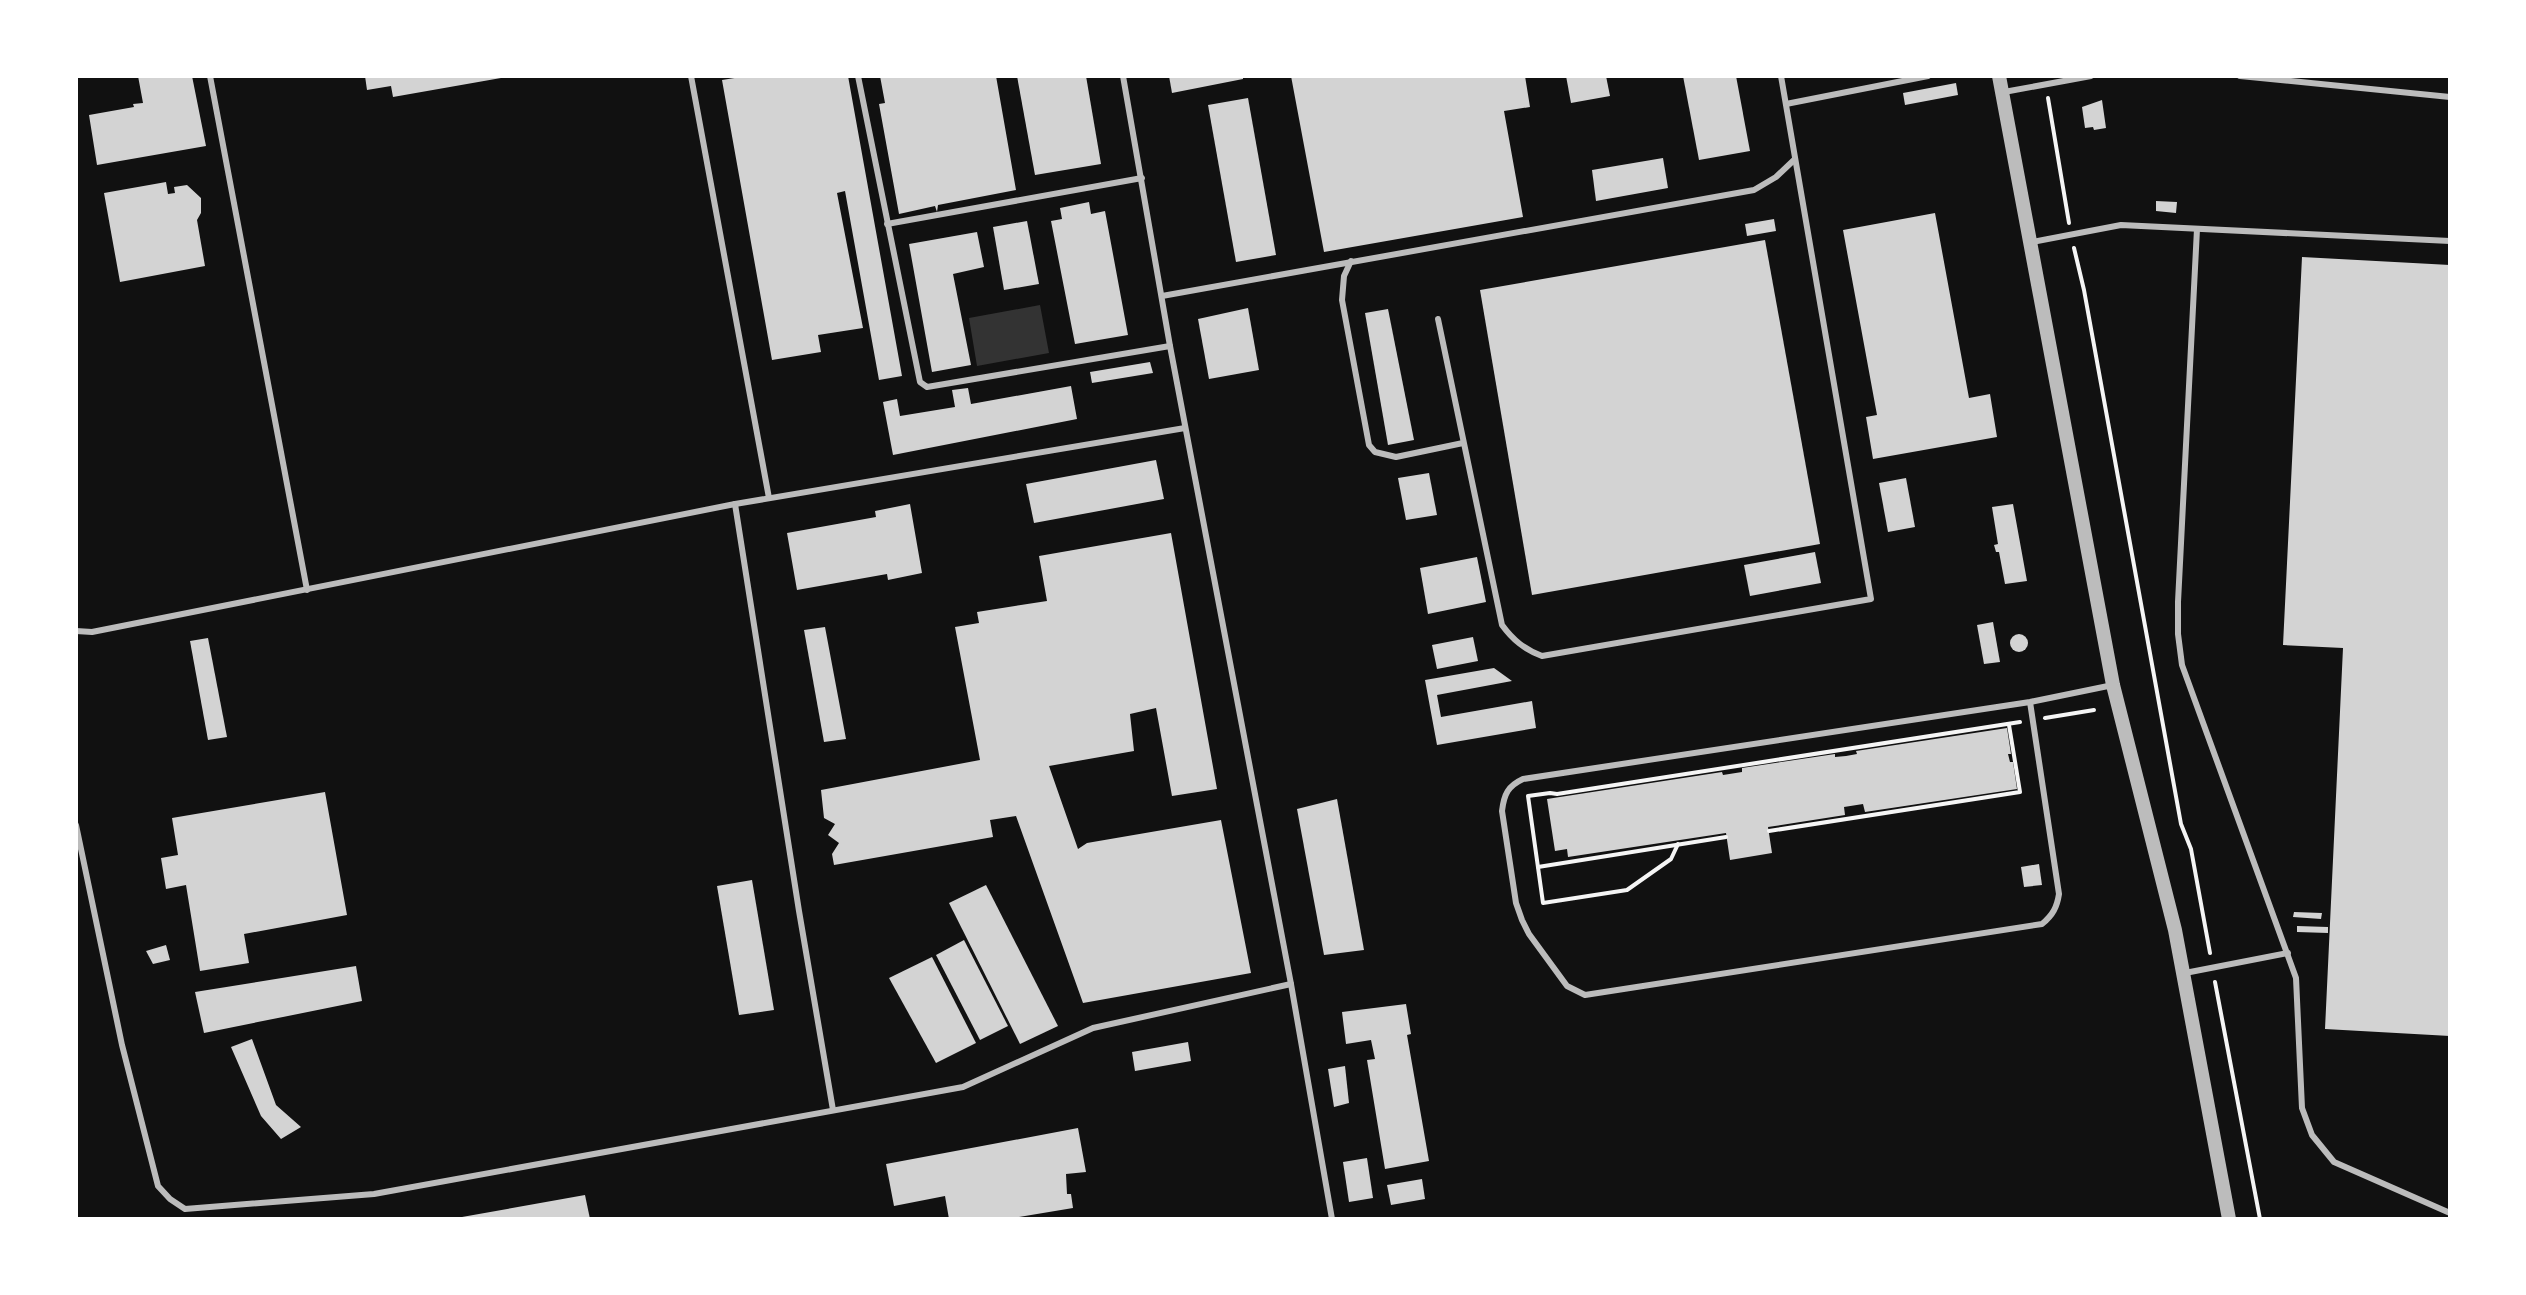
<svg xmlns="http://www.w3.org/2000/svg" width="2526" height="1295" viewBox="0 0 2526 1295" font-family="'PT Serif',serif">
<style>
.water{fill:#333}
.building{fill:#d3d3d3}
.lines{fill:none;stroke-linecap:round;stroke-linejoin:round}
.path{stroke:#f5f5f5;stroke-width:4}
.service{stroke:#bcbcbc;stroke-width:6}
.tertiary{stroke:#bcbcbc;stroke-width:14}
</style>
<rect width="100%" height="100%" fill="#111"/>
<!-- water -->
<path class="water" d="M 1040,305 L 1049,353 L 977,366 L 969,318 Z"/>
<!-- building -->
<g class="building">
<path d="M 138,76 L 192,76 L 206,146 L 97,165 L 89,115 L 134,107 L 133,104 L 143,103 Z"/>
<path d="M 365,76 L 500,76 L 501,78 L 393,97 L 391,86 L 367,90 Z"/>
<path d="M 747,76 L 848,76 L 902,376 L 879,380 L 845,191 L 837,193 L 863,328 L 818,335 L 821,352 L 772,360 L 722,80 Z"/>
<path d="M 880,76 L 996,76 L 1016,190 L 938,205 L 937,212 L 935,206 L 899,214 L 879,104 L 885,103 Z"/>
<path d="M 1017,76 L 1086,76 L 1101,164 L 1035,175 Z"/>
<path d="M 1169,76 L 1243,76 L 1243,79 L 1172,93 Z"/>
<path d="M 1291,76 L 1525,76 L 1530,107 L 1504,111 L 1523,217 L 1324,252 Z"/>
<path d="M 1566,76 L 1606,76 L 1610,96 L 1571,103 Z"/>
<path d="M 1683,76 L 1736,76 L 1750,151 L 1699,160 Z"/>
<path d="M 1956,83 L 1958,95 L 1905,105 L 1903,93 Z"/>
<path d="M 1248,98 L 1276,255 L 1236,262 L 1208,105 Z"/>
<path d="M 2102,100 L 2106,128 L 2094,130 L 2093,127 L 2085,128 L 2082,107 Z"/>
<path d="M 1663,158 L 1668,188 L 1596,201 L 1592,170 Z"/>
<path d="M 166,182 L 168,194 L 175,193 L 174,187 L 187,185 L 201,198 L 201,213 L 197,220 L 205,266 L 120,282 L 104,193 Z"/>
<path d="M 2156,201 L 2177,202 L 2176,213 L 2156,211 Z"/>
<path d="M 1089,202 L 1091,214 L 1105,211 L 1128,335 L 1075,344 L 1051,221 L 1062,219 L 1060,208 Z"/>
<path d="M 1935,213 L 1969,398 L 1990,394 L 1997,437 L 1873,459 L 1866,417 L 1877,415 L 1843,230 Z"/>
<path d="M 1774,219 L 1776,231 L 1747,236 L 1745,224 Z"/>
<path d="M 1027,221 L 1039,284 L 1004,290 L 993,227 Z"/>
<path d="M 977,232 L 984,267 L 953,274 L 971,365 L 932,372 L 909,244 Z"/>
<path d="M 1765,240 L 1820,544 L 1532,595 L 1480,290 Z"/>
<path d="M 2302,257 L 2450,265 L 2450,1036 L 2325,1029 L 2343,648 L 2283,645 Z"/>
<path d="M 1248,308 L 1259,370 L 1209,379 L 1198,319 Z"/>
<path d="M 1388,309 L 1414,440 L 1388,445 L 1365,313 Z"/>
<path d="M 1150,362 L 1153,373 L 1092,383 L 1090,372 Z"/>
<path d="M 1071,386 L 1077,419 L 893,455 L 883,402 L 897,399 L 900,416 L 955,407 L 952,390 L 968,388 L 971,404 Z"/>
<path d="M 1156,460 L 1164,499 L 1034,523 L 1026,484 Z"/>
<path d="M 1429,473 L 1437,515 L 1406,520 L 1398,478 Z"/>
<path d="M 1906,478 L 1915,527 L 1888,532 L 1879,483 Z"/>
<path d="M 910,504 L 922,573 L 888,580 L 887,574 L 797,590 L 787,533 L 876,517 L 875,511 Z"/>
<path d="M 2013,504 L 2027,581 L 2005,584 L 1999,552 L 1996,552 L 1994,545 L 1998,544 L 1992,507 Z"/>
<path d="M 1171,533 L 1217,789 L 1172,796 L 1156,708 L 1130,714 L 1134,751 L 1049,766 L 1078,849 L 1087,843 L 1221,820 L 1251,973 L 1083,1003 L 1016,816 L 990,820 L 993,837 L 834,865 L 832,854 L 839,843 L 828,835 L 835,824 L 824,818 L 821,790 L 980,760 L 955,627 L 979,623 L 977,612 L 1047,601 L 1039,556 Z"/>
<path d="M 1815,552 L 1821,583 L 1750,596 L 1744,565 Z"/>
<path d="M 1477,557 L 1486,602 L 1428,614 L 1420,568 Z"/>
<path d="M 1993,622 L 2000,662 L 1984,664 L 1977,625 Z"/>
<path d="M 825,627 L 846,739 L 824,742 L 804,630 Z"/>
<circle cx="2019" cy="643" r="9"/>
<path d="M 1473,637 L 1478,661 L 1437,669 L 1432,645 Z"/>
<path d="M 208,638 L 227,737 L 208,740 L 190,641 Z"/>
<path d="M 1494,668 L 1512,681 L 1437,695 L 1441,717 L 1532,701 L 1536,728 L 1437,745 L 1425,680 Z"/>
<path d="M 2007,728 L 2011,754 L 2008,754 L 2010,762 L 2013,762 L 2017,789 L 1865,812 L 1863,804 L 1844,807 L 1845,815 L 1768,827 L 1772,853 L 1730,860 L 1726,833 L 1568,857 L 1567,849 L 1555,851 L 1547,799 L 1722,772 L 1723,775 L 1742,772 L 1742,768 L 1835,754 L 1835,757 L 1846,756 L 1857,754 L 1856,751 Z"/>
<path d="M 325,792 L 347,915 L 244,934 L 249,963 L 200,971 L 186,885 L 166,889 L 161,858 L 178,855 L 172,818 Z"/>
<path d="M 1337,799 L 1364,950 L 1324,955 L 1297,809 Z"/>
<path d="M 2039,864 L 2042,885 L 2024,887 L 2021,867 Z"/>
<path d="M 752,880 L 774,1010 L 739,1015 L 717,886 Z"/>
<path d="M 986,885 L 1058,1026 L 1020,1044 L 949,903 Z"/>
<path d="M 2294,912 L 2322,913 L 2321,919 L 2293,917 Z"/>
<path d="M 2297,926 L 2328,927 L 2328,933 L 2297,932 Z"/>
<path d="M 964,940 L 1008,1026 L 980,1040 L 936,955 Z"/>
<path d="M 166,945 L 170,960 L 153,964 L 146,951 Z"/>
<path d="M 932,957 L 976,1043 L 936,1063 L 889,978 Z"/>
<path d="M 356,966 L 362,1001 L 204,1033 L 195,992 Z"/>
<path d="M 1406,1004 L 1411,1034 L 1407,1035 L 1429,1161 L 1385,1169 L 1367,1060 L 1375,1059 L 1371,1040 L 1346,1044 L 1342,1012 Z"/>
<path d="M 252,1039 L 276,1105 L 301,1127 L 281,1139 L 261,1116 L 231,1047 Z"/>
<path d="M 1188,1042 L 1191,1061 L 1135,1071 L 1132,1052 Z"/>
<path d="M 1345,1066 L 1349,1103 L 1334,1107 L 1328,1069 Z"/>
<path d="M 1078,1128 L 1086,1172 L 1066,1174 L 1067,1194 L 1071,1194 L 1073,1208 L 1007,1219 L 949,1219 L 945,1196 L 894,1206 L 886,1164 Z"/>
<path d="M 1367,1158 L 1373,1198 L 1349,1202 L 1343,1162 Z"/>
<path d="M 1422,1179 L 1425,1199 L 1391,1205 L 1387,1185 Z"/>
<path d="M 585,1195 L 590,1219 L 462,1219 L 462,1217 Z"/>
</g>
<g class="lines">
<!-- path -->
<g class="path">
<path d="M 2048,98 L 2069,223"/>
<path d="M 2074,248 L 2084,290 L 2181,824 L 2191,849 L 2210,953"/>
<path d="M 2045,718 L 2094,710"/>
<path d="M 1769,831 L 2020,792 L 2009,725"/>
<path d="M 1678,844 L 1671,859 L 1627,890 L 1543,903 L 1528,796 L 1550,793 L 1557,794 L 2020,722"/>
<path d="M 1538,867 L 1726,837"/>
<path d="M 2215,982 L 2260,1219"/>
</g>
<!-- service -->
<g class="service">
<path d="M 210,76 L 307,590"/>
<path d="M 691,76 L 769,498"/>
<path d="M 858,76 L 920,382 L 927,387 L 1170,346"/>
<path d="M 1123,76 L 1170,346 L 1291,984 L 1332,1219"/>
<path d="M 2240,76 L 2450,97"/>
<path d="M 2004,92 L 2091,76"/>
<path d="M 1786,104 L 1928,76"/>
<path d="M 887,224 L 1142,178"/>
<path d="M 2197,229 L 2178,602 L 2178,634 L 2182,665 L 2296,978 L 2302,1108 L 2312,1135 L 2334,1162 L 2450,1213"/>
<path d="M 2032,242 L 2121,225 L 2450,241"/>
<path d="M 1351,261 L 1344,276 L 1342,300 L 1369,445 L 1375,452 L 1396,457 L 1463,443"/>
<path d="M 1162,296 L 1754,190 L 1776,177 L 1794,160"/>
<path d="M 1438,319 L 1502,625 C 1513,640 1524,649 1542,656 L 1871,599 L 1781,76"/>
<path d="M 735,504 L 799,911 L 833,1110"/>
<path d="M 76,631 L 92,632 L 735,504 L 1185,428"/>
<path d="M 2030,702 L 2059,894 C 2057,907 2053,915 2042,924 L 1585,995 L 1567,986 L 1529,934 L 1522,920 L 1516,903 L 1502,811 C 1504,794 1508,786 1523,779 L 2030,702 L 2113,685"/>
<path d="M 76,825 L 122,1045 L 158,1186 L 170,1199 L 185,1209 L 374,1194 L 963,1087 L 1093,1028 L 1291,984"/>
<path d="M 2185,973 L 2288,953"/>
</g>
<!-- tertiary -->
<path class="tertiary" d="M 1999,76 L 2113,685 L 2175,930 L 2229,1219"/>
</g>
<!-- border -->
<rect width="2526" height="1295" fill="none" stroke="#ffffff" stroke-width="156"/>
</svg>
